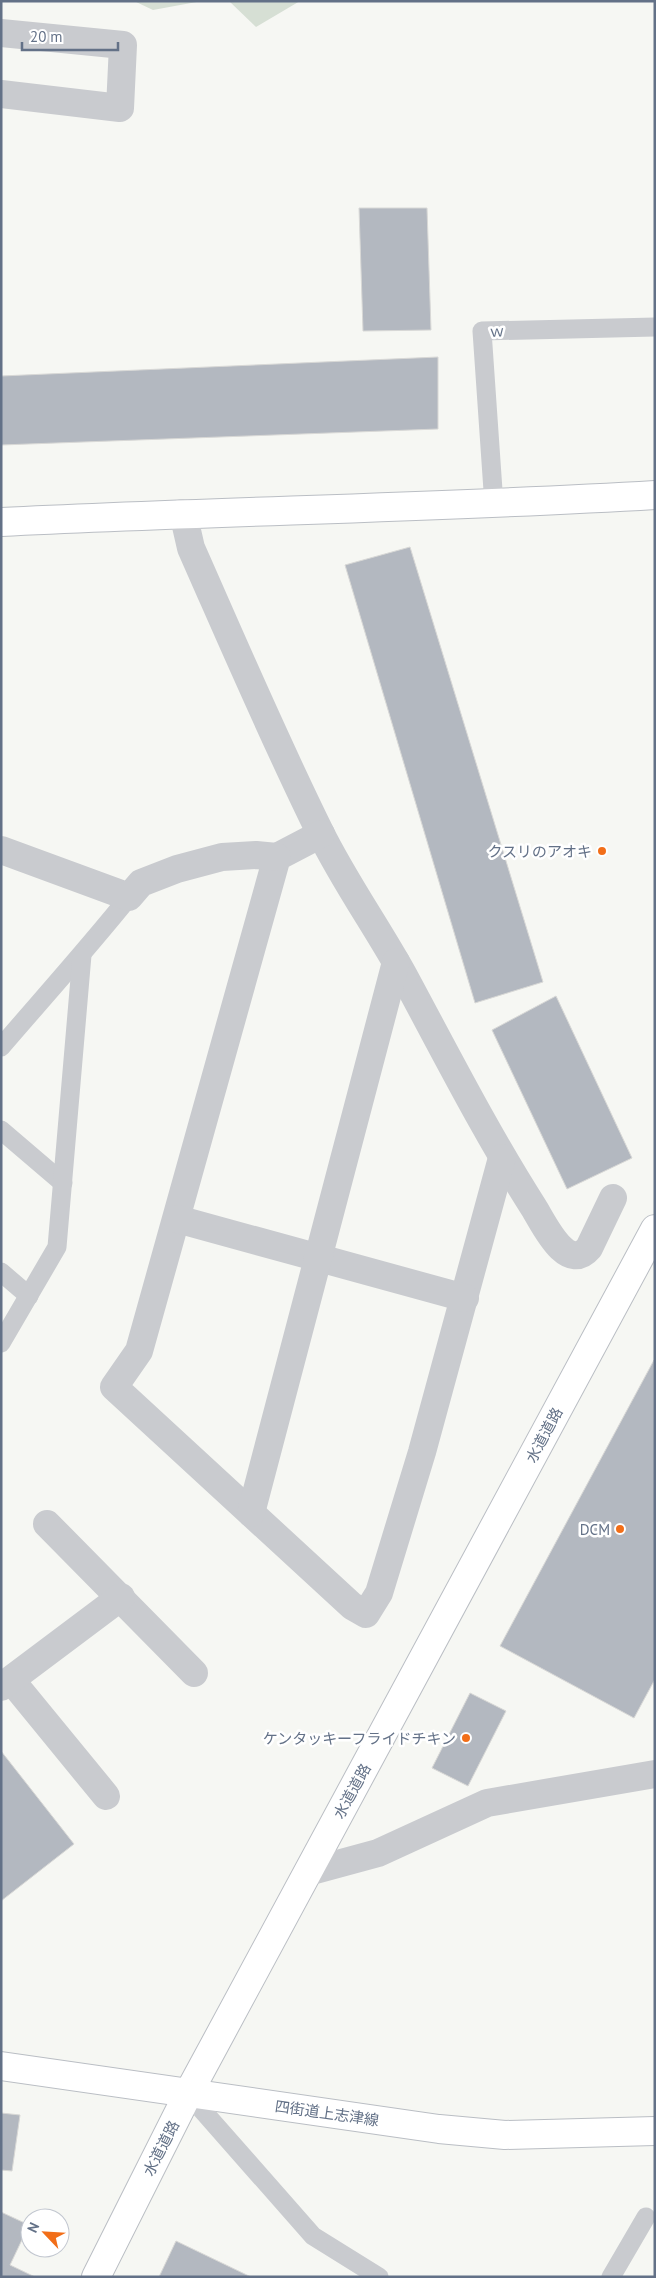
<svg xmlns="http://www.w3.org/2000/svg" width="656" height="2278" viewBox="0 0 656 2278" font-family="'PT Sans','Noto Sans JP',sans-serif">
<style>
.green{fill:#d6dfd4}
.building{fill:#b3b8c0;stroke:#d8d8d6}
.lines{fill:none;stroke-linecap:round;stroke-linejoin:round}
.secondary-casing{stroke:#babec4;stroke-width:30}
.lane{stroke:#c9cbcf;stroke-width:19}
.street{stroke:#c9cbcf;stroke-width:28}
.secondary{stroke:#fff;stroke-width:28}
.poi-dot{fill:#f26e18;stroke:#fff;stroke-width:2}
.labels{text-anchor:middle;dominant-baseline:central;stroke-width:5;stroke-linejoin:round;paint-order:stroke}
.street-label{font-size:15px;fill:#637187;stroke:#fff}
.poi-label{font-size:15px;fill:#637187;stroke:#fff;text-anchor:end}
</style>
<rect width="100%" height="100%" fill="#f6f7f3"/>
<!-- green -->
<g class="green">
<path d="M 134,1 L 202,1 L 153,10 Z"/>
<path d="M 229,1 L 300,1 L 256,27 Z"/>
</g>
<!-- building -->
<g class="building">
<path d="M 359,208 L 427,208 L 431,330 L 363,331 Z"/>
<path d="M 438,357 L 438,429 L 1,445 L 1,376 Z"/>
<path d="M 410,547 L 543,982 L 475,1003 L 345,565 Z"/>
<path d="M 556,996 L 632,1158 L 567,1189 L 492,1030 Z"/>
<path d="M 654,1360 L 655,1679 L 634,1718 L 500,1646 Z"/>
<path d="M 470,1693 L 506,1711 L 468,1786 L 432,1768 Z"/>
<path d="M 1,1751 L 74,1844 L 1,1901 Z"/>
<path d="M 1,2113 L 20,2115 L 12,2171 L 1,2170 Z"/>
<path d="M 1,2212 L 29,2225 L 10,2265 L 35,2277 L 1,2277 Z"/>
<path d="M 176,2241 L 251,2277 L 159,2277 Z"/>
</g>
<g class="lines">
<!-- secondary casing -->
<g class="secondary-casing">
<g id="secondary">
<path d="M 1,522 C 219,511 437,508 655,495"/>
<path d="M 1,2066 L 439,2129 L 505,2135 L 655,2131"/>
<path d="M 96,2277 L 188,2094 L 655,1229"/>
</g>
</g>
<!-- lane -->
<g class="lane">
<path d="M 494,505 L 482,331 L 655,327"/>
<path d="M 1,1047 C 44,997 88,948 129,897"/>
<path d="M 1,1130 L 63,1183"/>
<path d="M 1,1272 L 29,1296"/>
<path d="M 1,1343 L 57,1247 L 82,955"/>
<path d="M 188,2094 L 313,2236 L 379,2277"/>
<path d="M 611,2277 L 646,2217"/>
</g>
<!-- street -->
<g class="street">
<path d="M 1,33 L 123,45 L 120,108 L 1,94"/>
<path d="M 183,513 L 191,548 C 233,643 274,739 320,832 C 344,881 377,927 404,976 C 446,1054 486,1133 534,1208 C 544,1224 567,1274 589,1248 L 613,1198"/>
<path d="M 321,834 L 277,857 L 139,1351 L 114,1387 L 352,1606 L 366,1614 L 379,1593 L 422,1452 L 502,1158"/>
<path d="M 1,850 L 129,897 L 141,883 L 177,869 L 222,857 L 256,855 L 277,857"/>
<path d="M 177,1219 L 465,1298"/>
<path d="M 251,1513 L 396,962"/>
<path d="M 47,1524 L 194,1673"/>
<path d="M 11,1680 L 106,1796"/>
<path d="M 1,1687 L 121,1597"/>
<path d="M 308,1872 L 378,1853 L 487,1803 L 655,1774"/>
</g>
<!-- secondary -->
<use href="#secondary" class="secondary"/>
</g>
<!-- markers -->
<g class="poi-dot">
<circle cx="602" cy="851" r="5"/>
<circle cx="620" cy="1529" r="5"/>
<circle cx="466" cy="1738" r="5"/>
</g>
<g class="labels">
<!-- street labels -->
<g class="street-label">
<text transform="translate(497 331) rotate(-3)">ｗ</text>
<text transform="translate(544 1435) rotate(-62)">水道道路</text>
<text transform="translate(352 1791) rotate(-61)">水道道路</text>
<text transform="translate(327 2113) rotate(8)">四街道上志津線</text>
<text transform="translate(161 2148) rotate(-63)">水道道路</text>
</g>
<!-- poi labels -->
<g class="poi-label">
<text x="592" y="851">クスリのアオキ</text>
<text x="610" y="1529">DCM</text>
<text x="456" y="1738">ケンタッキーフライドチキン</text>
</g>
</g>
<!-- border -->
<rect width="656" height="2278" fill="none" stroke="#637187" stroke-width="5"/>
<!-- north arrow -->
<g transform="translate(45 2233) rotate(295)"><circle r="24" fill="#ffffff" stroke="#c1c6cf"/>
<path d="M0-4L9 19L0 12L-9 19Z" fill="#f26e18"/>
<text y="-8" font-size="14" font-weight="bold" text-anchor="middle" fill="#637187">N</text>
</g>
<!-- scale -->
<path d="M22 42v8h96v-8" fill="none" stroke="#637187" stroke-width="2.5"/>
<text x="30" y="42" font-size="15" fill="#637187" stroke="#ffffff" stroke-width="4" paint-order="stroke">20 m</text>
</svg>
